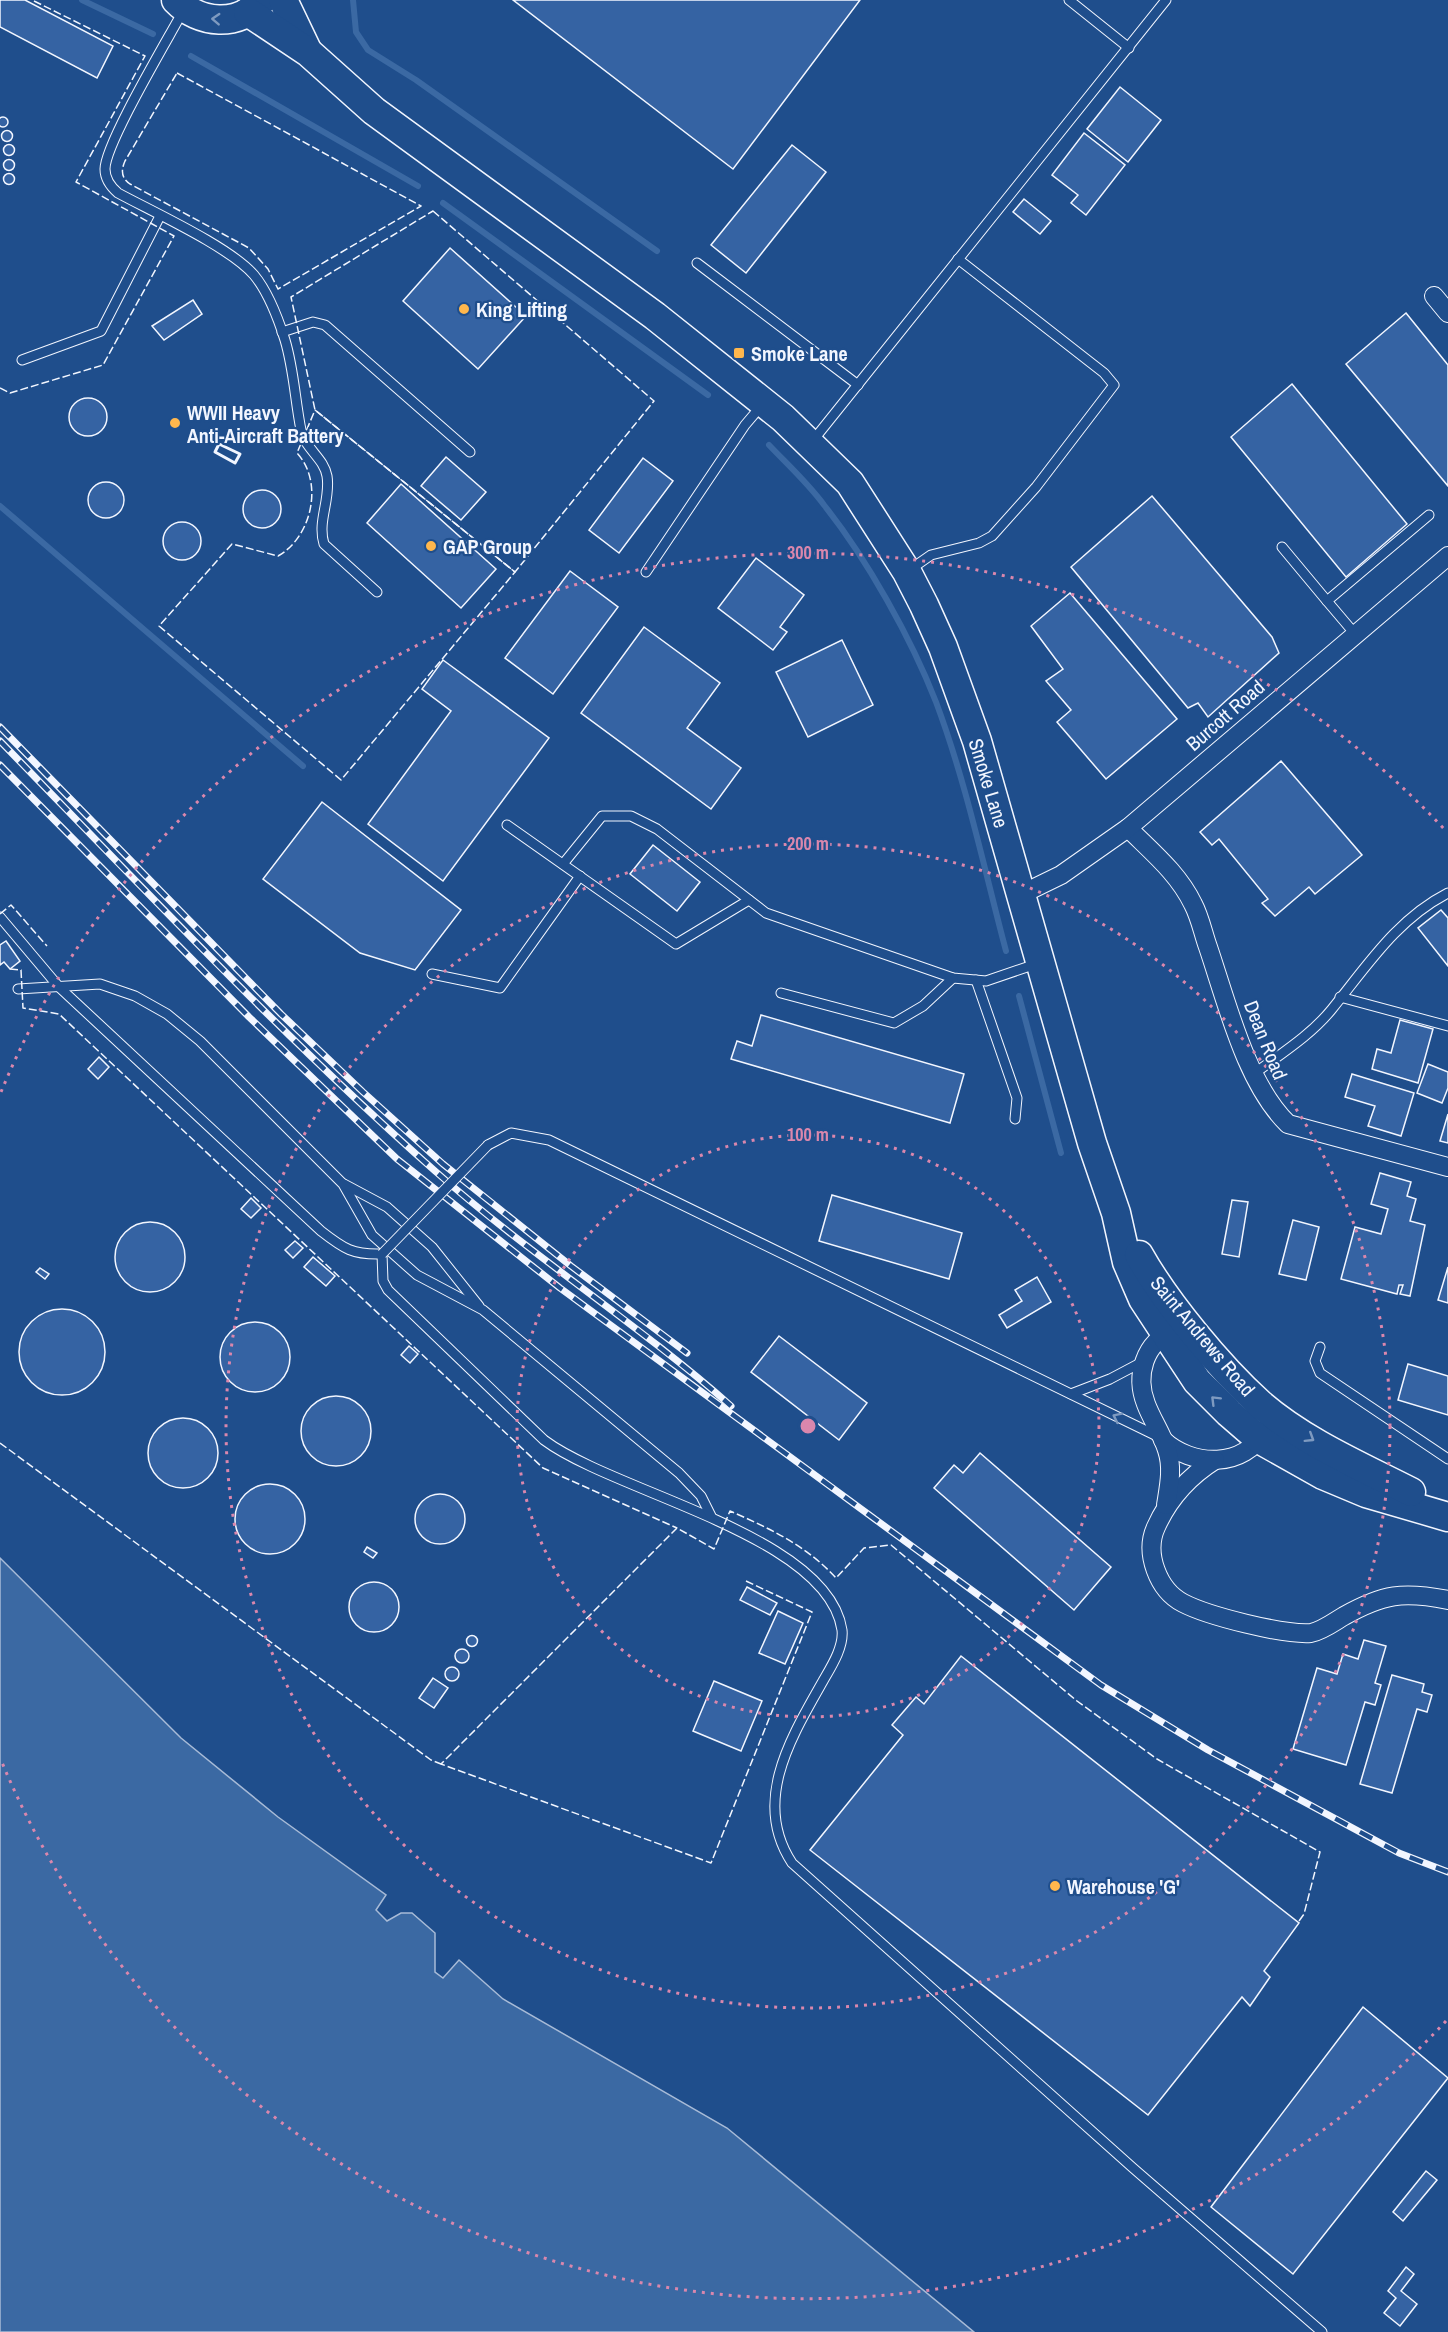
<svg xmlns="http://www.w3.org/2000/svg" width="1448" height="2332" viewBox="0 0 1448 2332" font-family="'Archivo Narrow',sans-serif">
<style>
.water{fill:#3b69a3;stroke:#a8bbd7;stroke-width:1.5}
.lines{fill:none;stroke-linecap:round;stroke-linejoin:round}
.stream{stroke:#3b69a3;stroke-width:6}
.building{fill:#3563a3;stroke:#f2f6ff;stroke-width:1.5}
.service-casing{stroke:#f2f6ff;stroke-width:11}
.minor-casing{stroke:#f2f6ff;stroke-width:20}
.trunk-casing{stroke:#f2f6ff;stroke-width:31}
.service{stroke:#1f4e8c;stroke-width:9}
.minor{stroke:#1f4e8c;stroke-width:18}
.trunk{stroke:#1f4e8c;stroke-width:28}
.rail-casing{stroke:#f2f6ff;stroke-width:7}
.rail{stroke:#1f4e8c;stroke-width:4.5;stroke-dasharray:14;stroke-linecap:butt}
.service-bridge-casing{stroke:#f2f6ff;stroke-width:11;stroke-linecap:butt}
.service-bridge{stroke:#1f4e8c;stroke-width:9}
.fence{stroke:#f2f6ff;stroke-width:1.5;stroke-dasharray:8 3;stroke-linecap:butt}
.wall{stroke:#f2f6ff;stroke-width:3}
.oneway{stroke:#7e9ac0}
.ring{fill:none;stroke:#da87ad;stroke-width:3;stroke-dasharray:3 6}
.poi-dot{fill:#ffb74d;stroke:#1f4e8c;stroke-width:2}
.labels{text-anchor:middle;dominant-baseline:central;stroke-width:4.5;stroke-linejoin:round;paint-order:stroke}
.poi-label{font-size:20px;font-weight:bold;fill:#f2f6ff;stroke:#1f4e8c;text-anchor:start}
.street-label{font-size:20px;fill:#f2f6ff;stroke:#1f4e8c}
.centre{fill:#da87ad;stroke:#1f4e8c;stroke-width:3}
.ring-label{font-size:18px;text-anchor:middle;font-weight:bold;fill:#da87ad;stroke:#1f4e8c;stroke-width:4.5;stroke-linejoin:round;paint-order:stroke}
</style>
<rect width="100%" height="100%" fill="#1f4e8c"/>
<!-- water -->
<path class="water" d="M 0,1558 L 181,1738 L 278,1817 L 386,1895 L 376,1910 L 387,1921 L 401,1913 L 412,1913 L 435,1933 L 435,1972 L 443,1978 L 459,1960 L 503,1999 L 727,2128 L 974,2332 L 0,2332 Z"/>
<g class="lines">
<!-- stream -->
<g class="stream">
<path d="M 82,0 L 153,34"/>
<path d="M 353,0 L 356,32 L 368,50 L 416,80 L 657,251"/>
<path d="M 191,56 L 418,186"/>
<path d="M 443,203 L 708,395"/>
<path d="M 769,445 C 787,464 808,483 824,505 C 867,559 911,638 936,702 C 966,782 984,868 1006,951"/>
<path d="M 0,506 L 303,766"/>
<path d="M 1019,996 L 1061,1153"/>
</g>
</g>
<!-- building -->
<g class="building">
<path d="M 0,0 L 25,0 L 113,46 L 97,78 L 0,27 Z"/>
<path d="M 513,0 L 860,0 L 733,169 Z"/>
<path d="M 1120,87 L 1161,120 L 1128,162 L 1087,129 Z"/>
<circle cx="3" cy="122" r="5"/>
<circle cx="7" cy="136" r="5.5"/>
<path d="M 1084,133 L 1125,165 L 1086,215 L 1071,203 L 1078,195 L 1052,175 Z"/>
<circle cx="9" cy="150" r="5.5"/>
<path d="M 792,145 L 826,172 L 746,273 L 711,245 Z"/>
<circle cx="9" cy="165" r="5.5"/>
<circle cx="9" cy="179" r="5.5"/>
<path d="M 1024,199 L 1051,221 L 1040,234 L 1013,212 Z"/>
<path d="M 450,248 L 526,316 L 478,369 L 403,301 Z"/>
<path d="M 193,300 L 202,314 L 164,340 L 152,326 Z"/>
<path d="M 1406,313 L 1448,365 L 1448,486 L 1346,364 Z"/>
<path d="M 1292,384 L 1407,524 L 1346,577 L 1231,437 Z"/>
<circle cx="88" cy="417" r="19"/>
<path d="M 446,457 L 486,492 L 461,520 L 421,486 Z"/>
<path d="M 643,458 L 673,481 L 619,553 L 589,530 Z"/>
<circle cx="106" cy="500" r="18"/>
<path d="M 401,484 L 496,569 L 461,608 L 367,523 Z"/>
<circle cx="262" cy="509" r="19"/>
<path d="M 1152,496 L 1272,637 L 1279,653 L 1208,717 L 1198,703 L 1188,708 L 1071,567 Z"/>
<circle cx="182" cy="541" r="19"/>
<path d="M 756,558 L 804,595 L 780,627 L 787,632 L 773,650 L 718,608 Z"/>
<path d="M 570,571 L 618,607 L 553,694 L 505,658 Z"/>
<path d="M 1070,593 L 1177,719 L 1106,779 L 1057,722 L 1071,710 L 1046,681 L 1063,669 L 1031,626 Z"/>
<path d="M 644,627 L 720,683 L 687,728 L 741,768 L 711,809 L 581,713 Z"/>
<path d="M 842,640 L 873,705 L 808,737 L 776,672 Z"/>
<path d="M 443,660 L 549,738 L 443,881 L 368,824 L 451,711 L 422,689 Z"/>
<path d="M 1281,761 L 1362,855 L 1315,894 L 1309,887 L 1275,916 L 1262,903 L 1268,899 L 1219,839 L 1212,845 L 1200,832 Z"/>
<path d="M 322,802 L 461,910 L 415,970 L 360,953 L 263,879 Z"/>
<path d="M 653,845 L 700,882 L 677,911 L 630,874 Z"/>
<path d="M 1441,910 L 1448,918 L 1448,966 L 1418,928 Z"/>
<path d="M 6,941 L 20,961 L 10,969 L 4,962 L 0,965 L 0,945 Z"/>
<path d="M 761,1015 L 964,1074 L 950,1123 L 731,1059 L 737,1041 L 752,1046 Z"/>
<path d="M 1400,1020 L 1433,1029 L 1418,1083 L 1372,1069 L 1377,1049 L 1391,1053 Z"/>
<path d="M 99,1057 L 109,1067 L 98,1079 L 88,1069 Z"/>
<path d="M 1428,1064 L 1448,1072 L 1448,1088 L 1442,1103 L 1417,1093 Z"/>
<path d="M 1352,1074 L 1414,1093 L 1401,1136 L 1368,1126 L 1375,1106 L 1345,1097 Z"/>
<path d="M 1448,1114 L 1448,1143 L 1440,1141 Z"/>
<path d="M 1380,1173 L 1411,1182 L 1407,1196 L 1416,1199 L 1410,1221 L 1425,1225 L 1410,1296 L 1400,1294 L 1403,1285 L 1399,1285 L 1397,1294 L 1341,1279 L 1355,1227 L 1381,1234 L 1388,1209 L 1371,1204 Z"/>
<path d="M 832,1195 L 962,1233 L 949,1279 L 819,1241 Z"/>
<path d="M 251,1198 L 261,1208 L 251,1218 L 241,1209 Z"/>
<path d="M 1232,1200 L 1248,1202 L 1239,1257 L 1222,1254 Z"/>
<path d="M 1293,1220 L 1319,1227 L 1306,1280 L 1279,1274 Z"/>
<circle cx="150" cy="1257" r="35"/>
<path d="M 295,1241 L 303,1248 L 293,1258 L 285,1250 Z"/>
<path d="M 313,1257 L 335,1276 L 326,1286 L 304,1267 Z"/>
<path d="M 1448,1267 L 1448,1303 L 1438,1300 Z"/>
<path d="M 40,1268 L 49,1274 L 45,1279 L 36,1272 Z"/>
<path d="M 1037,1277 L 1051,1302 L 1007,1328 L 999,1315 L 1022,1301 L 1015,1290 Z"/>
<circle cx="62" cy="1352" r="43"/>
<circle cx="255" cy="1357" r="35"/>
<path d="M 779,1336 L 867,1403 L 839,1440 L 751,1372 Z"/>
<path d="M 409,1346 L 418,1354 L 410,1363 L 401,1355 Z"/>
<path d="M 1408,1364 L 1448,1376 L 1448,1415 L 1398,1400 Z"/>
<circle cx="336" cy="1431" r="35"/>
<circle cx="183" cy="1453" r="35"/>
<path d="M 980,1453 L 1111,1567 L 1074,1610 L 934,1488 L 954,1465 L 963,1473 Z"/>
<circle cx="270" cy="1519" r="35"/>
<circle cx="440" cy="1519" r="25"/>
<path d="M 367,1547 L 377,1553 L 373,1558 L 364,1552 Z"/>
<circle cx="374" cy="1607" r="25"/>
<path d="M 747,1587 L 777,1603 L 770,1615 L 740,1600 Z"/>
<path d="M 778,1611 L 803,1623 L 785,1664 L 759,1653 Z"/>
<circle cx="472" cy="1641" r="5.5"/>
<path d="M 1364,1640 L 1386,1646 L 1375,1683 L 1381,1685 L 1375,1705 L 1365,1702 L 1346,1765 L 1293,1749 L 1317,1668 L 1337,1674 L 1343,1654 L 1358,1659 Z"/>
<circle cx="462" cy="1656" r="7"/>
<path d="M 961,1656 L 1299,1923 L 1264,1971 L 1270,1977 L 1250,2006 L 1242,1997 L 1148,2115 L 810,1850 L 903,1735 L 892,1725 L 916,1697 L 924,1704 Z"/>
<circle cx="452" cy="1674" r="7"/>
<path d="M 1392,1675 L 1424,1684 L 1422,1692 L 1432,1695 L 1427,1712 L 1417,1709 L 1392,1793 L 1360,1784 Z"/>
<path d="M 433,1678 L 448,1688 L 434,1708 L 419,1698 Z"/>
<path d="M 714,1681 L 762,1701 L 741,1751 L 693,1731 Z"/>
<path d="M 1363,2007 L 1448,2078 L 1293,2274 L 1211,2207 Z"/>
<path d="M 1426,2171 L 1437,2180 L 1403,2221 L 1393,2212 Z"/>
<path d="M 1406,2267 L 1414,2274 L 1401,2291 L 1417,2304 L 1400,2326 L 1384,2313 L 1396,2298 L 1388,2291 Z"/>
</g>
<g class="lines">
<!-- service casing -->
<g class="service-casing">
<g id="service">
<path d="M 1069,0 L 1129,48"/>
<path d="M 183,11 C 168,39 105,144 105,169 C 105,179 111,187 118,193 C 153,212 230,247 254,275 C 269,293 278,318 285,340 C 294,370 295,400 301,430 C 305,449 324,458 327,476 C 331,499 317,521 324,544 L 377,592"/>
<path d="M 697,263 L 858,385"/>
<path d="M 282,332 L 313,322 L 325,325 L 470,452"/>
<path d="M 22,360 L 101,331 L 160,216"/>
<path d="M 811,443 L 1166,0"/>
<path d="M 1282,547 L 1327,601"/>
<path d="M 908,571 L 931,555 L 979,543 L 992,536 L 1036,487 L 1114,385 L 1104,373 L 958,259"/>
<path d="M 646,572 L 745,425 L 762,405"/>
<path d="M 1355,634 L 1327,601 L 1429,515"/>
<path d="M 507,825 L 676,944 L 749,900"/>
<path d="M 563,864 L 602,816 L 631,816 L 657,829 L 766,913 L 953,978 L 986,981 L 1036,964"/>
<path d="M 0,917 L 59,987 L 321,1231 C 344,1249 353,1255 382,1254 L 383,1281 L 388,1290 L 544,1440 C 615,1493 828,1535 842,1630 C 844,1647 831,1667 823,1681 C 792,1736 751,1801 792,1863 L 1133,2168 L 1322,2332"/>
<path d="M 432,974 L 500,988 L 580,876"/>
<path d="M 976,980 L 1017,1098 L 1015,1119"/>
<path d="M 18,989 L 100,984 L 135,996 L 167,1014 L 200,1041 L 343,1184 L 372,1235 L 417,1275 L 483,1310 L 679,1473 L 701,1496 L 711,1516"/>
<path d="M 781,993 L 894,1023 L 923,1006 L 953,978"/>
<path d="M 1340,997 L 1448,1026"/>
<path d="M 1255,1073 C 1282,1053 1311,1035 1332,1009 C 1367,966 1397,919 1448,893"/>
<path d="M 488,1145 L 511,1133 L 549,1140 L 1159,1437"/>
<path d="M 344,1184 L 387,1207 L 432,1247 L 479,1306"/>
<path d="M 1320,1347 L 1315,1361 L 1320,1373 L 1448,1459"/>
<path d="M 1071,1394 L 1110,1379 L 1144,1361"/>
</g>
</g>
<!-- minor casing -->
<g class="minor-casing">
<g id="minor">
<path d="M 1434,296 L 1448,313"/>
<path d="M 1128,828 C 1152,852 1178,873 1193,904 C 1200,917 1203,933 1208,947 C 1227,1003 1246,1083 1288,1124 L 1448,1167"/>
<path d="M 1022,894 L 1061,875 L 1128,828 L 1448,556"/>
<path d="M 1163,1440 C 1191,1467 1246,1469 1264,1430"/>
<path d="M 1215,1460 C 1188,1477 1169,1498 1156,1527 C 1144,1553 1158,1590 1183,1603 C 1208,1616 1283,1635 1311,1633 C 1322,1631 1334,1622 1344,1616 C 1383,1594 1403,1591 1448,1600"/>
<path d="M 1166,1505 C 1169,1486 1173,1468 1167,1450 C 1162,1434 1152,1420 1146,1404 C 1135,1376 1144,1342 1174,1331"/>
</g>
</g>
<!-- trunk casing -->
<g class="trunk-casing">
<g id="trunk">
<path d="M 176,0 C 199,24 239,28 262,0"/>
<path d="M 283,0 L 306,48"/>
<path d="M 248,12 L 308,52 L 374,111 L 655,316 L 783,418 L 850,483 L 907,572 L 924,605 L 943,647 L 977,741 L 1092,1143 L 1116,1213 L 1127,1262 L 1143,1299 L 1197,1381 L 1229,1413 L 1259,1439 L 1323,1475 L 1366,1493 L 1448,1517"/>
<path d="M 1139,1255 C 1166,1303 1219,1367 1260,1404 C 1304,1442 1360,1466 1411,1492"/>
</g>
</g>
<!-- service -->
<use href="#service" class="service"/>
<!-- minor -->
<use href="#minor" class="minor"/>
<!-- trunk -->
<use href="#trunk" class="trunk"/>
<!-- rail casing -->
<g class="rail-casing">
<g id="rail">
<path d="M 0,727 L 281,1014 L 363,1092 L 443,1164 L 571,1266 L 687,1353"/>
<path d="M 0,741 C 142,887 282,1036 435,1171 C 530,1255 637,1323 731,1406"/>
<path d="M 0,765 L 249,1017 L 397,1159 L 560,1288 L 1101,1685 L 1208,1750 L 1399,1853 L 1448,1872"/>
</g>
</g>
<!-- rail -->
<use href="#rail" class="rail"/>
<!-- service-bridge casing -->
<g class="service-bridge-casing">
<path id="service-bridge" d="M 382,1254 L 488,1145"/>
</g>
<!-- service-bridge -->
<use href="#service-bridge" class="service-bridge"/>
<!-- fence -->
<g class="fence">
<path d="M 177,73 L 421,206 L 278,289 L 268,269 L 249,248 L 130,184 C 121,178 121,170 125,161 Z"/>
<path d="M 433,211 L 654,401 L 515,572 L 315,410 L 291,297 Z"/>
<path d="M 0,388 L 10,393 L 103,365 L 174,236 L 76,182 L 145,56 L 32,0"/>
<path d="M 315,410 L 515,572 L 341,780 L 159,626 L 232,544 L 278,556 C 312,537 324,482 297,453 Z"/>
<path d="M 0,914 L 11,905 L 47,946"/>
<path d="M 10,969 L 21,970 L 23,1008 L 59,1014 L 543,1468 L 677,1528"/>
<path d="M 0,1443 L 431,1760 L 441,1764"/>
<path d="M 746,1581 L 812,1612 L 711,1863 L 441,1764 L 677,1528 L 714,1549 L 730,1511 C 769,1528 807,1546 836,1578 L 864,1548 L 891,1545 L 1077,1701 L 1157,1759 L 1320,1852 L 1304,1914 L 1299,1921"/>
</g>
<!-- wall -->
<path class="wall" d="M 219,444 L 240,454 L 235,463 L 215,452 Z"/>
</g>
<!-- one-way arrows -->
<defs><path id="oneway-chevron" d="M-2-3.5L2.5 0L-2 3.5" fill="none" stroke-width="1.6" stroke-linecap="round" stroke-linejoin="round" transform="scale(1.5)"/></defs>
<g class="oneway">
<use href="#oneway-chevron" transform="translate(216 19) rotate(-177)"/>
<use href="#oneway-chevron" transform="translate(1215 1400) rotate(-135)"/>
<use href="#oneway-chevron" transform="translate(1117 1417) rotate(-154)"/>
<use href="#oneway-chevron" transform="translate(1310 1438) rotate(32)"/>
</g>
<!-- distance rings -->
<g class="ring">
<circle cx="808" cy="1426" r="291"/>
<circle cx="808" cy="1426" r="582"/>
<path d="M1446 2021A873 873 0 0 1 1 1760M1 1092A873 873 0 0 1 1446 831"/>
</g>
<!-- markers -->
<g class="poi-dot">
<circle cx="464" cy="309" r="6"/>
<rect x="733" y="347" width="12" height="12" rx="3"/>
<circle cx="175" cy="423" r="6"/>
<circle cx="431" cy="546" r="6"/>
<circle cx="1055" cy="1886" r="6"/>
</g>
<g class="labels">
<!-- poi labels -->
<g class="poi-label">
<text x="476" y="309">King Lifting</text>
<text x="751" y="353">Smoke Lane</text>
<text x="187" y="412">WWII Heavy<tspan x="187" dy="23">Anti-Aircraft Battery</tspan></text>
<text x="443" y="546">GAP Group</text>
<text x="1067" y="1886">Warehouse 'G'</text>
</g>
<!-- street labels -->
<g class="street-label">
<text transform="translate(1225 715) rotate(-41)">Burcott Road</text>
<text transform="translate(989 783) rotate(73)">Smoke Lane</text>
<text transform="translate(1266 1040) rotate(68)">Dean Road</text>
<text transform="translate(1203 1336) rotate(50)">Saint Andrews Road</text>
</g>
</g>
<circle cx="808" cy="1426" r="9" class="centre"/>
<g class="ring-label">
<text x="808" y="559">300 m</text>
<text x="808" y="850">200 m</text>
<text x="808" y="1141">100 m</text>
</g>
</svg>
